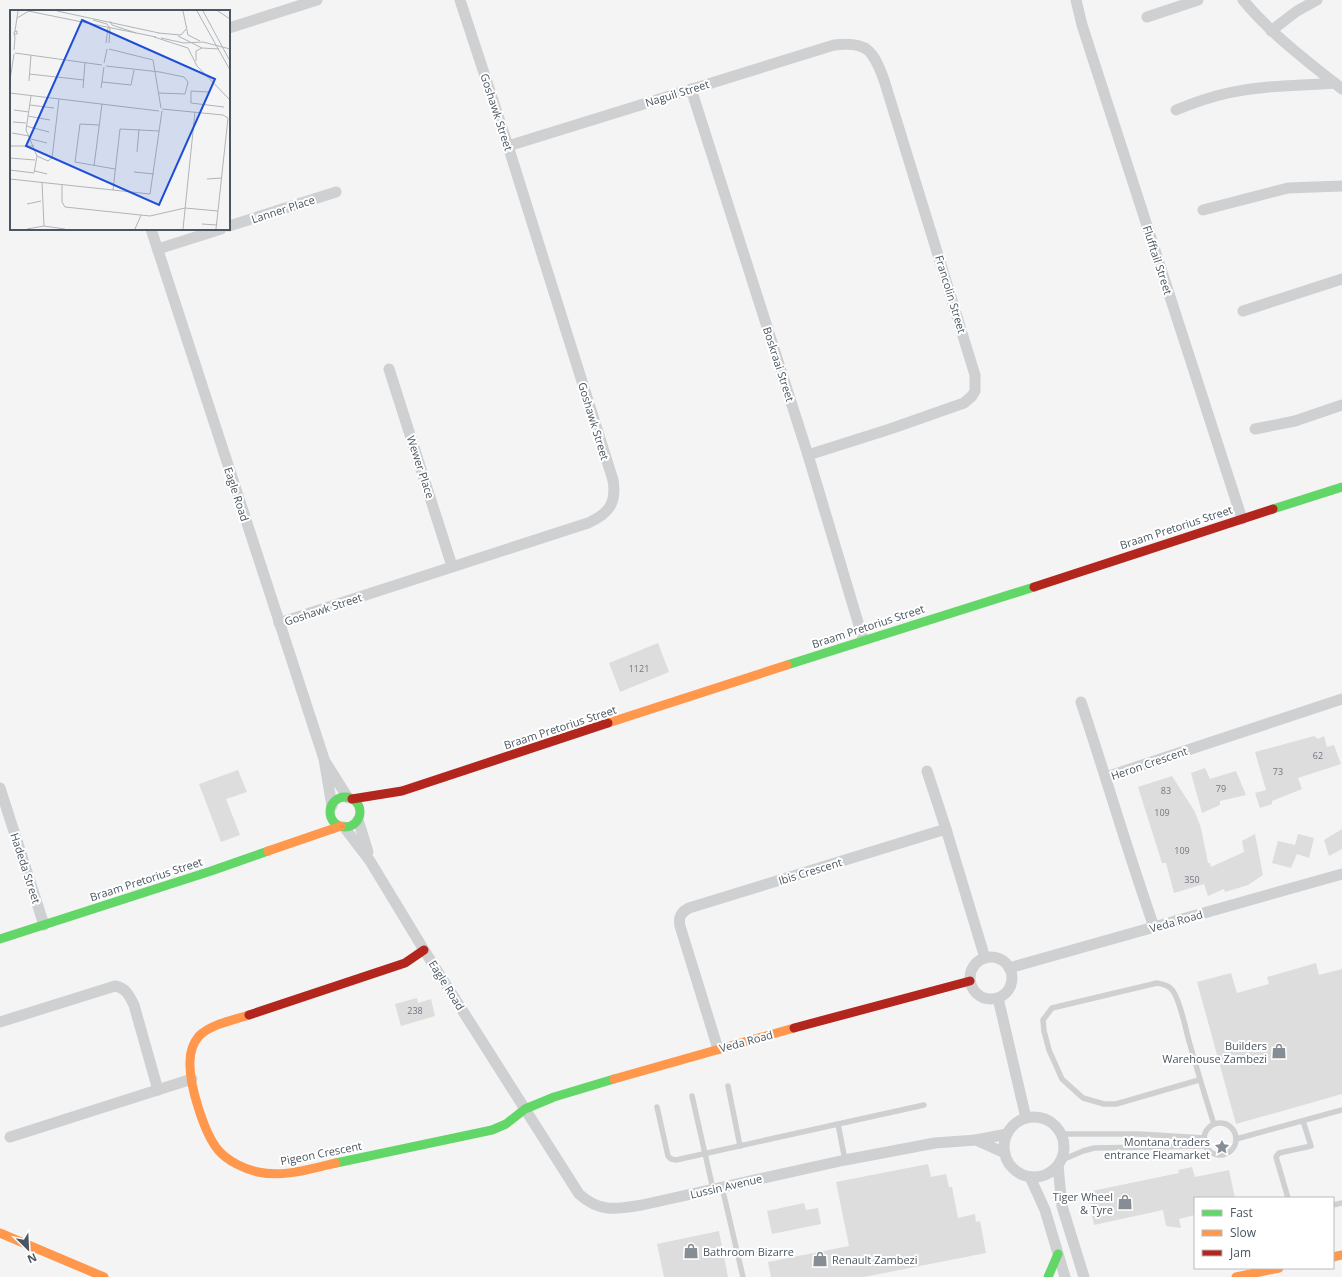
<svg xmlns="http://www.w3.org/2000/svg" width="1342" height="1277" viewBox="0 0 1342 1277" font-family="'Open Sans',sans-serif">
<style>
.building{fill:#ddddde}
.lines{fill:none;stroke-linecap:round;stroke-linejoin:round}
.lane{stroke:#ced0d2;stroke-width:5.5}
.street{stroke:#ced0d2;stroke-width:11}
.fast{stroke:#63d668;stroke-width:9}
.slow{stroke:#ff974d;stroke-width:9}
.jam{stroke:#b3261e;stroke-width:9}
.labels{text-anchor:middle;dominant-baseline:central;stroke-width:4;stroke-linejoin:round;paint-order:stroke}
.number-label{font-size:9px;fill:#707881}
.street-label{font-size:11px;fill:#4a5661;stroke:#fff}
.poi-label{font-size:11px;fill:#4a5661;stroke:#fff;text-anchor:end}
.inset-road{fill:none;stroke:#b0b5b9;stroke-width:1}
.view{fill:#1d4ed8;fill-opacity:0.15;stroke:#1d4ed8;stroke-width:2}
.inset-edge{fill:none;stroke:#4a5661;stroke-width:2}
</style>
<rect width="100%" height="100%" fill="#f4f4f4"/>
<!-- building -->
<g class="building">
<path d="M 658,643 L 669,672 L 620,692 L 609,663 Z"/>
<path d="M 1314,736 L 1318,739 L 1324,736 L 1327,747 L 1334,745 L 1341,764 L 1298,778 L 1302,789 L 1272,801 L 1272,804 L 1260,808 L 1255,793 L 1266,790 L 1255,752 Z"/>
<path d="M 1205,768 L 1210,779 L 1236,771 L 1246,795 L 1220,801 L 1220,805 L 1202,813 L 1191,773 Z"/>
<path d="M 238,770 L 247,792 L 226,799 L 240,835 L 221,842 L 199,784 Z"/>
<path d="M 1172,776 L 1195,812 L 1201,828 L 1208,863 L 1210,863 L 1211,867 L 1244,852 L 1242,841 L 1255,834 L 1263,875 L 1248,885 L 1225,892 L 1224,889 L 1208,896 L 1204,884 L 1174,893 L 1166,863 L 1162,863 L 1138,787 Z"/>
<path d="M 1342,829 L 1342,849 L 1329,856 L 1324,840 Z"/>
<path d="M 1298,834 L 1314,838 L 1309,858 L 1297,854 L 1291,868 L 1272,863 L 1278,841 L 1295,845 Z"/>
<path d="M 1316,963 L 1319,975 L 1342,969 L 1342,1094 L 1236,1124 L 1197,982 L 1231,973 L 1237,993 L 1269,984 L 1267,977 Z"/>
<path d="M 417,998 L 418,1003 L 431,999 L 435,1016 L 401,1026 L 395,1004 Z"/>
<path d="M 928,1164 L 931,1177 L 946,1174 L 949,1187 L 952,1187 L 958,1218 L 975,1214 L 976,1222 L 980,1221 L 986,1253 L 864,1277 L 771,1277 L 768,1262 L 849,1246 L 836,1182 Z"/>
<path d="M 1192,1167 L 1195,1177 L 1229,1170 L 1235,1198 L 1195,1198 L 1195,1215 L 1179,1219 L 1181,1228 L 1166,1226 L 1163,1210 L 1094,1225 L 1087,1192 L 1179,1173 L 1178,1170 Z"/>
<path d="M 804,1203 L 806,1210 L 818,1208 L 821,1224 L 772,1234 L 767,1211 Z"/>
<path d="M 719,1231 L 728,1277 L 664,1277 L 657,1244 Z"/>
</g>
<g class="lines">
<!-- lane -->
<g class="lane">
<path d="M 1199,1080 L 1116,1104 L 1104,1104 L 1083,1098 L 1062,1079 L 1049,1050 L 1044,1031 L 1043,1020 L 1052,1008 L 1157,983 C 1163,984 1170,986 1173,991 C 1181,1003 1185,1027 1189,1041 C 1197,1069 1205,1097 1214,1124"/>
<path d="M 728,1086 L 740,1146"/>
<path d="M 692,1096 L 713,1189"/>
<path d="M 657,1107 L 668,1156 L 671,1159 L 676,1160 L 924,1105"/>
<circle cx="1220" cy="1139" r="16"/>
<path d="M 838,1124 L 845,1160"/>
<path d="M 1061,1134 L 1139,1134 L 1204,1138"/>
<path d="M 1236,1139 L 1342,1110"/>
<path d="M 1062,1160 L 1083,1151 L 1094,1148 L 1205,1146"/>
<path d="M 722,1187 L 743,1277"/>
<path d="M 1288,1198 L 1276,1157 L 1279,1153 L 1311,1146 L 1303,1121"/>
<path d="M 1333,1205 L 1342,1203"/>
</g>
<!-- street -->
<g class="street">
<path d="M 1076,0 L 1082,25 L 1242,519"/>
<path d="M 1243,0 C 1272,35 1307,61 1342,89"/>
<path d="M 1147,17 L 1198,0"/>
<path d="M 229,28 L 317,0"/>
<path d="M 1271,31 L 1297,11 L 1317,0"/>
<path d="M 691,89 L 808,455 L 863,639"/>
<path d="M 1176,110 C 1193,103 1210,97 1228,93 C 1263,85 1300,86 1335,83"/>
<path d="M 508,146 L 834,45 C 867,41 873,50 884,80 L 975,375 L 975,391 L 972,396 L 964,403 L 890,429 L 808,455"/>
<path d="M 1203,210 L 1288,188 L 1342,186"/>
<path d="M 229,226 L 336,192"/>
<path d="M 151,229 L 324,759 L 332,806"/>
<path d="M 158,249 L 221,229"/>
<path d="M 1243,311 L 1342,279"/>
<path d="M 389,369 L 452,566"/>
<path d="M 1255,429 L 1295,421 L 1342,405"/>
<path d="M 279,623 L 588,523 C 608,514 617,504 613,480 L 508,146 L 460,0"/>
<path d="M 1081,702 C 1106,777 1128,853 1154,927"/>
<path d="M 326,763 L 348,798"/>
<path d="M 927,771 L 946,829 L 985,958"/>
<path d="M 1106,777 L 1342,699"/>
<path d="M 0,788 L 44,925"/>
<path d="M 358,820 L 368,852"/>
<path d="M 344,827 L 370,861 L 424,950 L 579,1194 C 600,1213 617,1209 642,1205 L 845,1160 L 935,1143 L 976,1140 L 1007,1134"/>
<circle cx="991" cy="978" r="21"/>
<path d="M 1009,968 L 1342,874"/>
<path d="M 998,998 L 1026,1118"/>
<path d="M 0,1022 L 115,986 C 126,988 129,995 134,1005 L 158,1090"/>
<path d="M 718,1049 L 680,926 C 678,917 681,912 689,908 L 946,829"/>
<circle cx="1034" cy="1147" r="30"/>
<path d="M 10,1137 L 192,1079"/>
<path d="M 976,1140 L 1005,1153"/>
<path d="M 1058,1166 L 1062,1206 L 1084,1277"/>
<path d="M 1030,1177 L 1045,1210 L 1065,1277"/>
</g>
<!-- fast -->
<g class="fast">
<path d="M 1273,509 L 1342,487"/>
<path d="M 787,665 L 1034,587"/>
<circle cx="345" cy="812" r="15"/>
<path d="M 0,939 L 211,871 L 268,851"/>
<path d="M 336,1163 L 492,1130 L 506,1124 L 525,1109 L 554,1097 L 614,1079"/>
<path d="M 1048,1277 L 1058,1254"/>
</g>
<!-- slow -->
<g class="slow">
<path d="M 608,723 L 787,665"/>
<path d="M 268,851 L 341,826"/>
<path d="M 249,1015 C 234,1020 211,1024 199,1036 C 193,1043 190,1053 190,1062 C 189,1084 204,1134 219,1151 C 228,1161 244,1169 258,1172 C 284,1178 312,1168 336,1163"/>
<path d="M 614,1079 L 794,1028"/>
<path d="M 0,1233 L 104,1277"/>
<path d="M 1333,1257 L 1342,1255"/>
<path d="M 1236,1277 L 1279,1268"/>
</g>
<!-- jam -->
<g class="jam">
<path d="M 1034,587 L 1273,509"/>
<path d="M 352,799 L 402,791 L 608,723"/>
<path d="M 249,1015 L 405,963 L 424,950"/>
<path d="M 794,1028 L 970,981"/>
</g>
</g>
<!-- icons -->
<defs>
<g id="shop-bare" transform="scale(1.2)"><path d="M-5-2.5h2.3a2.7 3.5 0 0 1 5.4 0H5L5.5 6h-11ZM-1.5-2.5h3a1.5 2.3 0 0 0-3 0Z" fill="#868d94" stroke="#fff" stroke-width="2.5" paint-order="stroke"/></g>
<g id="sight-bare" transform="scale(1.2)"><path d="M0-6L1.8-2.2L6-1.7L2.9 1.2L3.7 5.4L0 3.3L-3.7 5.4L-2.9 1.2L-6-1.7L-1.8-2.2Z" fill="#868d94" stroke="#fff" stroke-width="2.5" paint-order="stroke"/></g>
</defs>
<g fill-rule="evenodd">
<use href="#shop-bare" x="1279" y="1051"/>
<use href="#sight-bare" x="1222" y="1147"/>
<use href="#shop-bare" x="1125" y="1202"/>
<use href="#shop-bare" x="691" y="1251"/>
<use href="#shop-bare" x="820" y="1259"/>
</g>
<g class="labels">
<!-- number labels -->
<g class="number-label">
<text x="639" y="668">1121</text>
<text x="1318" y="755">62</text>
<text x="1278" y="771">73</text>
<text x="1221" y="788">79</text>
<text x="1166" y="790">83</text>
<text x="1162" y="812">109</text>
<text x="1182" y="850">109</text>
<text x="1192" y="879">350</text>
<text x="415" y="1010">238</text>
</g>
<!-- street labels -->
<g class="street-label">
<text transform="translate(677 93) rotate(-17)">Naguil Street</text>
<text transform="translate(497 112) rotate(72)">Goshawk Street</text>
<text transform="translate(283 209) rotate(-18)">Lanner Place</text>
<text transform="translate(1158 260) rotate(72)">Flufftail Street</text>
<text transform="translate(951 294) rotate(73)">Francolin Street</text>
<text transform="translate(779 364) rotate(72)">Boskraai Street</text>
<text transform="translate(594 421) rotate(73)">Goshawk Street</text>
<text transform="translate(421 467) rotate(72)">Wewer Place</text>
<text transform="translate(237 494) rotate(72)">Eagle Road</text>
<text transform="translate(1176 527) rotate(-18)">Braam Pretorius Street</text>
<text transform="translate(323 609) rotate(-18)">Goshawk Street</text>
<text transform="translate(868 626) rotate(-18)">Braam Pretorius Street</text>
<text transform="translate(560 727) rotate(-18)">Braam Pretorius Street</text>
<text transform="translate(1149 763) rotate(-19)">Heron Crescent</text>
<text transform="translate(26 868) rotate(72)">Hadeda Street</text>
<text transform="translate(810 871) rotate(-17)">Ibis Crescent</text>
<text transform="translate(146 879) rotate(-18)">Braam Pretorius Street</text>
<text transform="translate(1176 921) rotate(-16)">Veda Road</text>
<text transform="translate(447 985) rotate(58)">Eagle Road</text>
<text transform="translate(746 1041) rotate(-15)">Veda Road</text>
<text transform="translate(321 1153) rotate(-11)">Pigeon Crescent</text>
<text transform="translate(726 1186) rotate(-13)">Lussin Avenue</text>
</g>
<!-- poi labels -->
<g class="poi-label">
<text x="1267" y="1045">Builders<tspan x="1267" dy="13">Warehouse Zambezi</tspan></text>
<text x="1210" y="1141">Montana traders<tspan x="1210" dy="13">entrance Fleamarket</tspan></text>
<text x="1113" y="1196">Tiger Wheel<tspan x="1113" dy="13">&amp; Tyre</tspan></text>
<text x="703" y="1251" text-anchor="start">Bathroom Bizarre</text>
<text x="832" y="1259" text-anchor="start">Renault Zambezi</text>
</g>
</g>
<!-- overview -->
<g transform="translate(10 10)">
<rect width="220" height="220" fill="#f4f4f4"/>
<path class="inset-road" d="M 18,1 L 146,27M 47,1 L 149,23M 173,1 L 178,25 L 190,31M 187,1 L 220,60M 193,1 L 220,51M 208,1 L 220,9M 7,8 L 19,1M 83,10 L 97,14 L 100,18M 100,11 L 102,15 L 126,23M 5,21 L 8,1M 148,23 L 171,25 L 176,19M 4,24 L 7,24 L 7,21 L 4,22 L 5,28M 168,26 L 192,38 L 209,39M 144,27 L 178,38 L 187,56 L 220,90M 151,28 L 174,33 L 193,32 L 220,39M 96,33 L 98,18M 99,33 L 100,18M 99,39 L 143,50 L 151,98M 4,40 L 5,28M 5,43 L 92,55M 186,51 L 186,41 L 192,38M 94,53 L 97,39M 96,56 L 150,62 L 174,67 L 178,72 L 175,84 L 149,83M 19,64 L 74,70M 0,70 L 4,44M 19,71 L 21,45M 92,72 L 121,75 L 124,60M 73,78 L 75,53M 91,78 L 94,57M 181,81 L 181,93 L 214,97M 181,81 L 198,82M 0,83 L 149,101M 21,86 L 16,120 L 27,146 L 38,151 L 42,148 L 49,89M 20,95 L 44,98M 152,99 L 213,105 L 218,108 L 206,219M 4,100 L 19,102M 18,106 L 40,110M 3,112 L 16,113M 89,115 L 70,114 L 65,152 L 105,159M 16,116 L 39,122M 2,123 L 19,126M 21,129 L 37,133M 0,136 L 24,136M 127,142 L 129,119M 0,148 L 25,150M 84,156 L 92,94M 0,160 L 24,163 L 27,146M 25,161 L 37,164M 124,162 L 144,164M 0,169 L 140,184 L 152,101M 197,169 L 212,168M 32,172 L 34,216M 52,174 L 52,192 L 55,197 L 140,206 L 175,198 L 208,201M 103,180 L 110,119 L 149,121M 17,194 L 31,191M 192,214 L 207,215M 34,216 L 55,219M 17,219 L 34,216M 125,219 L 131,205M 173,219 L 185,102"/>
<path class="view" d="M 72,10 L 205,69 L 149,195 L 16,136 Z"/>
<rect width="220" height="220" class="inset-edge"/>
</g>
<!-- legend -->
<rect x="1194" y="1197" width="140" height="72" fill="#ffffff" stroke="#b7bbc0"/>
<rect x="1202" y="1210" width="20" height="6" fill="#63d668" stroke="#b7bbc0"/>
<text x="1230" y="1217" font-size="12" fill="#4a5661">Fast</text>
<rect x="1202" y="1230" width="20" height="6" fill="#ff974d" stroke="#b7bbc0"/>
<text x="1230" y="1237" font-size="12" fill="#4a5661">Slow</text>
<rect x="1202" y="1250" width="20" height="6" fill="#b3261e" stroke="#b7bbc0"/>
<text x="1230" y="1257" font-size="12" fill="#4a5661">Jam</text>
<!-- north arrow -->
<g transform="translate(28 1249) rotate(156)" stroke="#ffffff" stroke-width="3" paint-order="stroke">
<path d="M0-3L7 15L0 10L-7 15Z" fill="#4a5661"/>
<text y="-6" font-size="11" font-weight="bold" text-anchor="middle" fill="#4a5661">N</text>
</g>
</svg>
